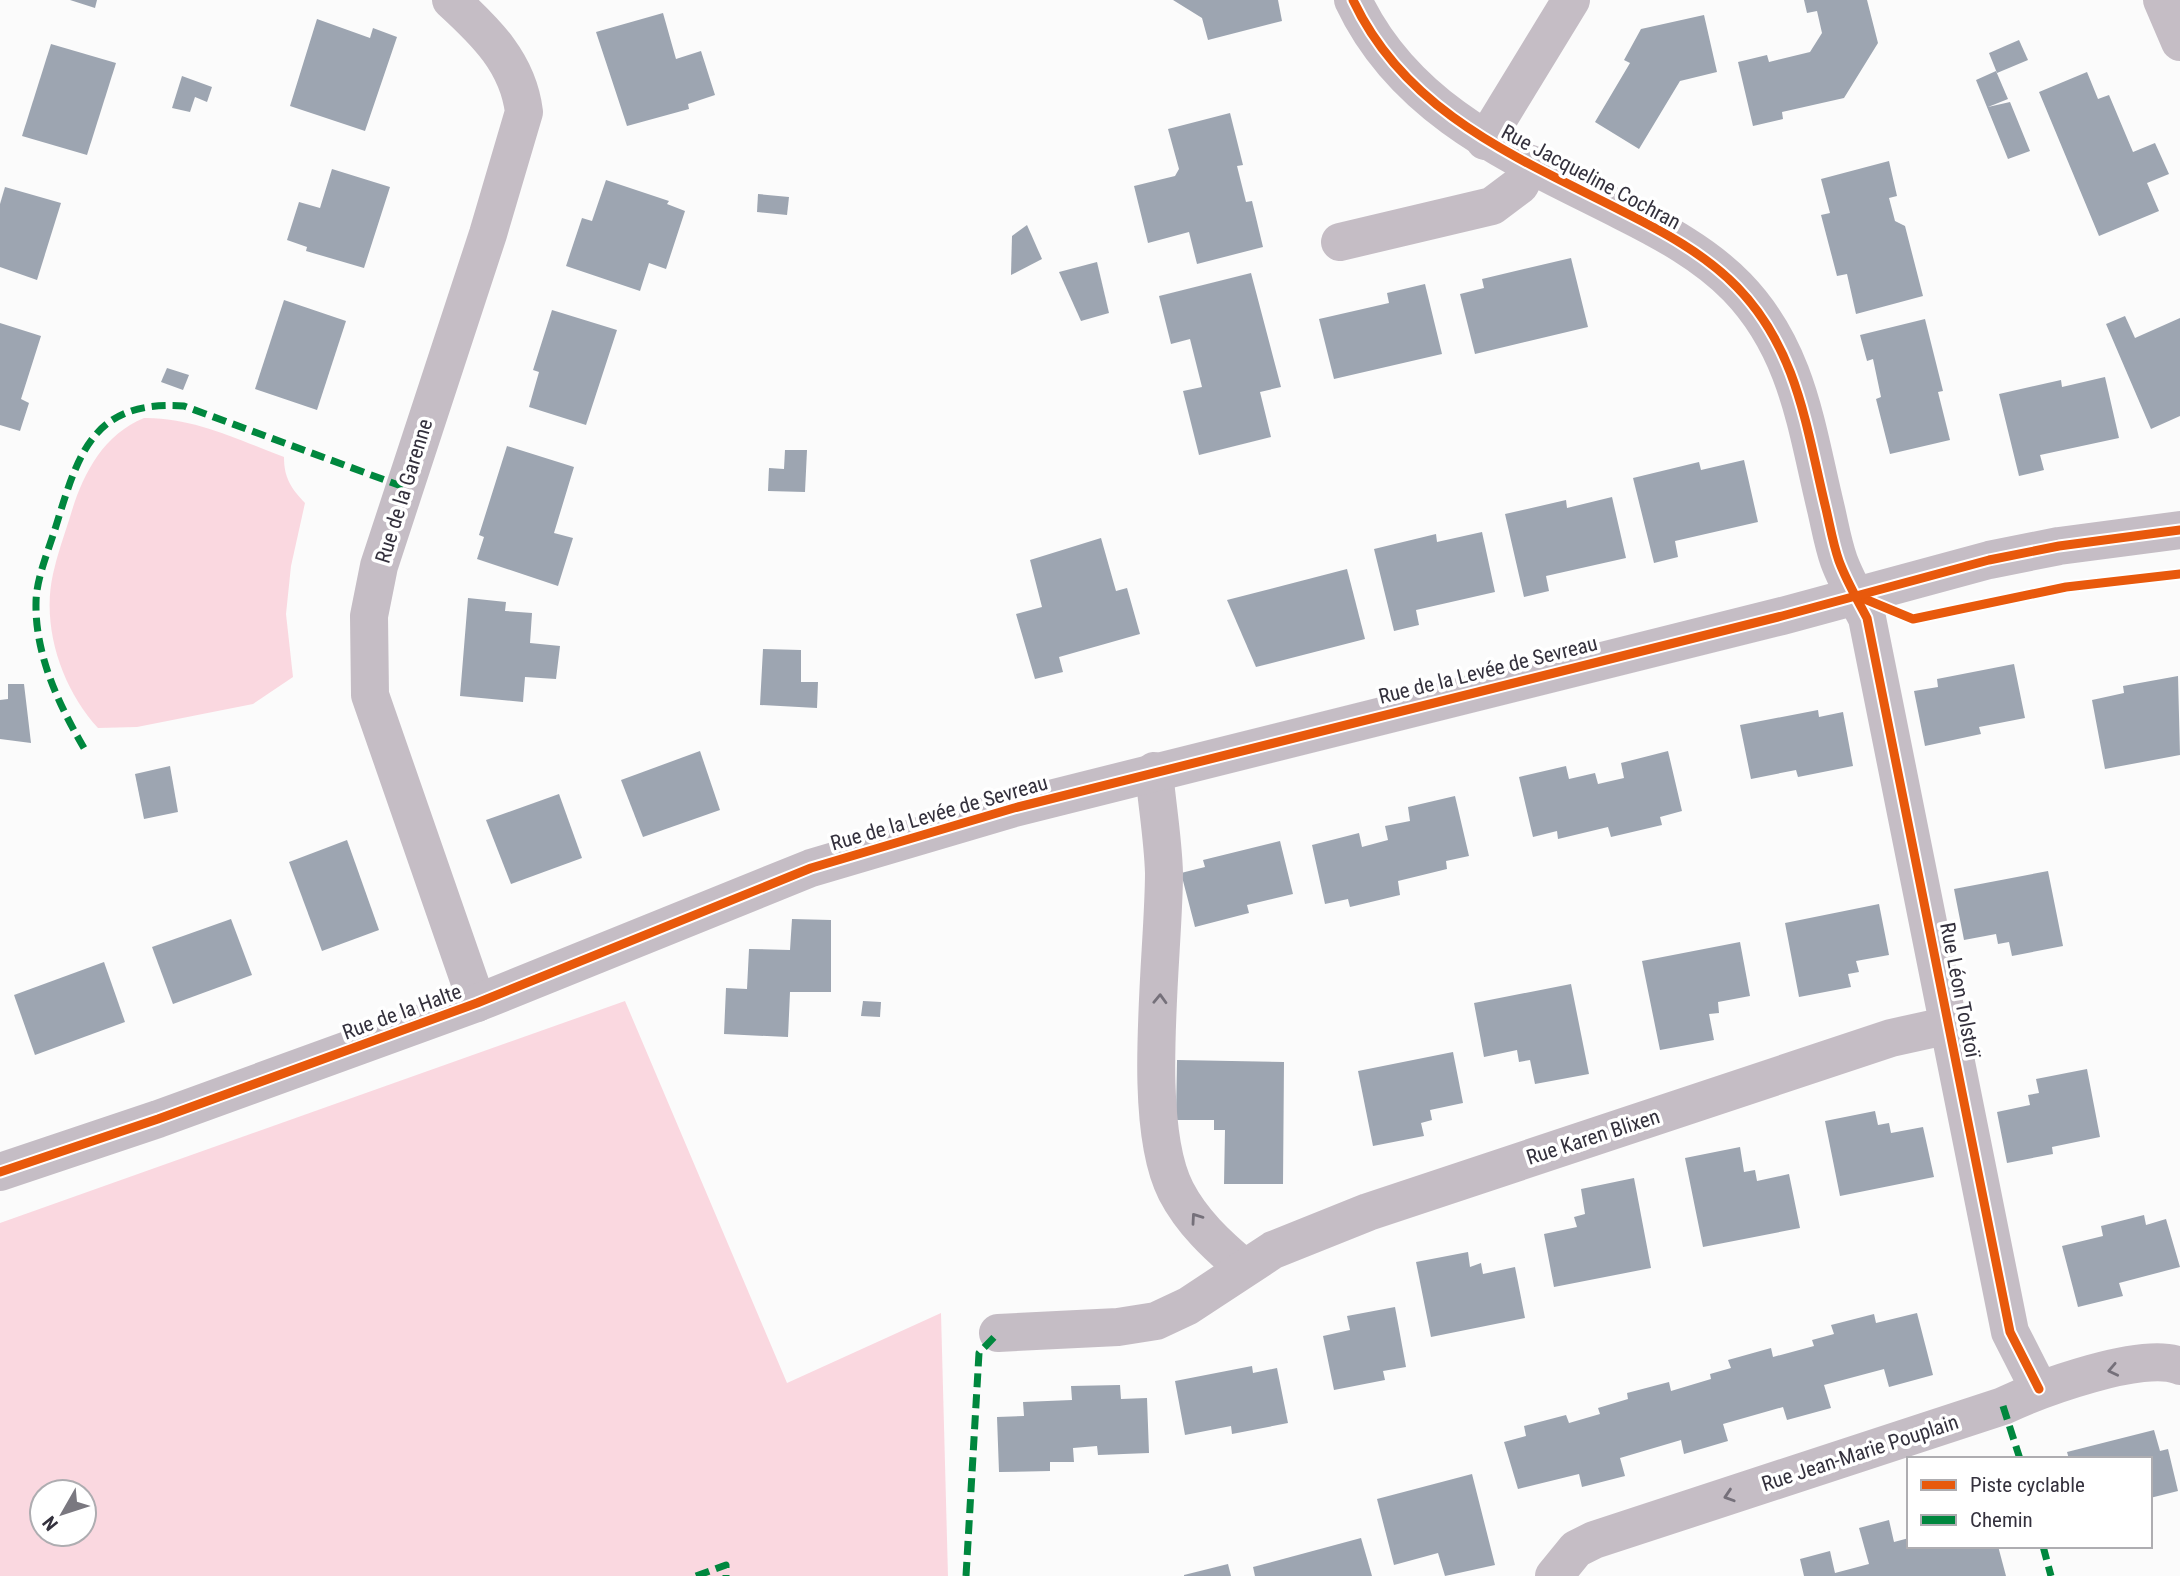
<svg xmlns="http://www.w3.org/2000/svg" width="2180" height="1576" viewBox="0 0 2180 1576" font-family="'Roboto Condensed',sans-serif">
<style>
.green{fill:#fad8e0;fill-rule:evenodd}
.building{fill:#9da5b1}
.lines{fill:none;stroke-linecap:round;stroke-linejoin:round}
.minor{stroke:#c5bdc5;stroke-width:38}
.tertiary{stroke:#c5bdc5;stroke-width:38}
.quiet{stroke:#00873e;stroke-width:7;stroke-dasharray:14 7;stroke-linecap:butt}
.cycleway-casing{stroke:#fff;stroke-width:13}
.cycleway{stroke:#e8590c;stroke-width:9}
.oneway{stroke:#75707a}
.labels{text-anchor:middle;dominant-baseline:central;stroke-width:7;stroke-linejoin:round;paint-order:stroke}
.street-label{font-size:21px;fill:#34313d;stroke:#fff}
</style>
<rect width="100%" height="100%" fill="#fbfbfb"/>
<!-- green -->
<g class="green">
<path d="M 144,418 C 192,417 239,440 284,457 C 284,478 291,488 305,503 L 291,566 L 286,614 L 293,677 L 253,704 L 137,727 L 98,728 C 62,689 41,627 53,574 C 57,555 64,536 70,517 C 82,476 102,435 144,418 Z"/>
<path d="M 625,1001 L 787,1383 L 941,1313 L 948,1576 L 0,1576 L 0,1223 ZM 84,1492 L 84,1534 L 42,1534 L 42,1492 Z"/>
</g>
<!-- building -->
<g class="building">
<path d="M 70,0 L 97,0 L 95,8 Z"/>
<path d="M 1173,0 L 1278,0 L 1282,21 L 1208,40 L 1202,18 Z"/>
<path d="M 1804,0 L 1867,0 L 1878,43 L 1844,98 L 1782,112 L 1783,119 L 1753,126 L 1738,62 L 1767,55 L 1769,62 L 1810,52 L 1822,33 L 1817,11 L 1807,13 Z"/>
<path d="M 663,13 L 676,59 L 701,51 L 715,95 L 688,104 L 689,109 L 627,126 L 596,32 Z"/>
<path d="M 1704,15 L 1717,72 L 1680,81 L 1639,149 L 1595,122 L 1630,63 L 1624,60 L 1641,29 Z"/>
<path d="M 317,19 L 370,38 L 373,28 L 397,37 L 365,131 L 290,106 Z"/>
<path d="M 2019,40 L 2028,60 L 1997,73 L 1989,53 Z"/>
<path d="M 51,44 L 116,63 L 87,155 L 22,136 Z"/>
<path d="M 1996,71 L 2008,99 L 1988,107 L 2010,102 L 2030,151 L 2008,159 L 1976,80 Z"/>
<path d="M 2087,72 L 2098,99 L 2109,95 L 2133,152 L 2155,143 L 2169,174 L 2147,183 L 2159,211 L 2099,236 L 2039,92 Z"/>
<path d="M 182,76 L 212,87 L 207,102 L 195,97 L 190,112 L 172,108 Z"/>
<path d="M 1230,113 L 1243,165 L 1237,166 L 1246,202 L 1252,201 L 1263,247 L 1197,264 L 1189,232 L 1148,243 L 1134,186 L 1175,176 L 1179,169 L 1168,129 Z"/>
<path d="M 1889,161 L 1897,196 L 1889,198 L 1895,221 L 1905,226 L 1923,296 L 1856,314 L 1847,274 L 1837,276 L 1821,215 L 1830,213 L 1821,179 Z"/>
<path d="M 332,169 L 390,187 L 364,268 L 306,251 L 307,247 L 287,240 L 299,202 L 320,208 Z"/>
<path d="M 606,180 L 669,201 L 667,204 L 685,211 L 666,269 L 649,263 L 640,291 L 566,266 L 582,218 L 592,221 Z"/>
<path d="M 5,187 L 61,203 L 37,280 L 0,267 L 0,204 Z"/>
<path d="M 758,194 L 789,197 L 787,215 L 757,212 Z"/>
<path d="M 1027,225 L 1042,259 L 1011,275 L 1012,236 Z"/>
<path d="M 1571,258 L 1588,327 L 1475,354 L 1460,294 L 1484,288 L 1482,279 Z"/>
<path d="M 1097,262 L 1109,313 L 1081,321 L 1059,272 Z"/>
<path d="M 1251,273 L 1281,387 L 1260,392 L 1271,437 L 1199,455 L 1183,391 L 1202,387 L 1190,339 L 1171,344 L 1159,296 Z"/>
<path d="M 1425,284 L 1442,354 L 1334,379 L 1319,319 L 1389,303 L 1387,293 Z"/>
<path d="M 284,300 L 346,321 L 317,410 L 255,389 Z"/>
<path d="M 552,310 L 617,330 L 586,425 L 529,407 L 539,372 L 533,370 Z"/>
<path d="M 2125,316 L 2135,338 L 2180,318 L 2180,416 L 2151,429 L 2106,324 Z"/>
<path d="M 1925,319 L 1943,391 L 1938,392 L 1950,440 L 1890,454 L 1876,399 L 1881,397 L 1873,359 L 1867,361 L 1860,335 Z"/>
<path d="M 0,323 L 41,336 L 21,399 L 29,403 L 20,431 L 0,425 Z"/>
<path d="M 167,368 L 189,375 L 183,390 L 161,382 Z"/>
<path d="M 2105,377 L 2119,438 L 2040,455 L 2044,470 L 2019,476 L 1999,394 L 2061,380 L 2062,387 Z"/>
<path d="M 507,446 L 574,467 L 554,533 L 573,538 L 558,586 L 477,559 L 484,537 L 479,535 Z"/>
<path d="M 785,450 L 807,450 L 805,492 L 768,491 L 769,468 L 784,469 Z"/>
<path d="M 1744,460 L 1758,522 L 1675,541 L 1678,557 L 1654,563 L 1633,478 L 1699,462 L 1701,470 Z"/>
<path d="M 1612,497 L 1626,558 L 1546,576 L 1549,591 L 1524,597 L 1505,514 L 1566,500 L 1567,508 Z"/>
<path d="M 1482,532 L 1495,592 L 1416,610 L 1419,625 L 1394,631 L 1374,549 L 1436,534 L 1437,542 Z"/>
<path d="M 1101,538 L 1116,591 L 1127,588 L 1140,634 L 1059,657 L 1063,672 L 1035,679 L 1016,614 L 1042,607 L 1030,560 Z"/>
<path d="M 1347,569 L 1365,639 L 1256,667 L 1227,600 Z"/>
<path d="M 468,598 L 506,602 L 505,611 L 532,613 L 530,643 L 560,646 L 556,679 L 525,677 L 523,702 L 460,696 Z"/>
<path d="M 763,649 L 801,650 L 801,682 L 818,682 L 817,708 L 760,705 Z"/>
<path d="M 2014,664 L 2025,718 L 1979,727 L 1981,734 L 1925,746 L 1914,691 L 1938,687 L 1937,679 Z"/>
<path d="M 2178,676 L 2180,755 L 2105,769 L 2092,700 L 2124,693 L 2123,686 Z"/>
<path d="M 8,684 L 24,684 L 31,743 L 0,739 L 0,700 L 8,699 Z"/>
<path d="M 1818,710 L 1819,717 L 1843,712 L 1853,766 L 1798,777 L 1796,770 L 1751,779 L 1740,725 Z"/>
<path d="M 700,751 L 720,810 L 643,837 L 621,780 Z"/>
<path d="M 1668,751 L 1682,811 L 1660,817 L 1662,825 L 1611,837 L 1608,827 L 1558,839 L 1557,831 L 1533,837 L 1519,777 L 1566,766 L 1569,779 L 1595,773 L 1598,784 L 1624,778 L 1621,763 Z"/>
<path d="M 170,766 L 178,812 L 144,819 L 135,774 Z"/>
<path d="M 559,794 L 582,858 L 511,884 L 486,820 Z"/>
<path d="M 1455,796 L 1469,856 L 1446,861 L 1447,869 L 1398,881 L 1400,895 L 1350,907 L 1348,899 L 1325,904 L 1312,845 L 1359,833 L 1362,847 L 1388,840 L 1385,826 L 1410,821 L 1408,807 Z"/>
<path d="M 347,840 L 379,930 L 322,951 L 289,862 Z"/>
<path d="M 1280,841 L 1293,894 L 1247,905 L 1249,913 L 1195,927 L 1181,873 L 1205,867 L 1203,860 Z"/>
<path d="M 2048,871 L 2063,946 L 2012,956 L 2009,942 L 1998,944 L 1996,934 L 1964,940 L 1954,889 Z"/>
<path d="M 1879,904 L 1889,955 L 1856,961 L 1859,972 L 1848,974 L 1851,987 L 1799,997 L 1785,923 Z"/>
<path d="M 231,919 L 252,975 L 173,1004 L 152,947 Z"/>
<path d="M 792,919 L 831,920 L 831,992 L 790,992 L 788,1037 L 724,1034 L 726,988 L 747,989 L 749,949 L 790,950 Z"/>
<path d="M 1740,942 L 1750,996 L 1718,1002 L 1719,1013 L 1709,1014 L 1714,1040 L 1660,1050 L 1642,961 Z"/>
<path d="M 104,962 L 125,1022 L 35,1055 L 14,995 Z"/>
<path d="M 1571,984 L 1589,1074 L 1535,1084 L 1530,1060 L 1519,1062 L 1517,1050 L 1484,1057 L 1474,1003 Z"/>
<path d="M 863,1001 L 881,1002 L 880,1017 L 861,1016 Z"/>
<path d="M 1453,1052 L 1463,1103 L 1430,1110 L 1432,1120 L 1421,1123 L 1424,1136 L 1373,1146 L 1358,1071 Z"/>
<path d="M 1177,1060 L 1284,1062 L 1283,1184 L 1224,1184 L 1225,1130 L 1214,1130 L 1214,1120 L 1176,1120 Z"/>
<path d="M 2087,1069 L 2100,1137 L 2052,1147 L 2053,1154 L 2007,1163 L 1997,1112 L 2030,1105 L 2028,1095 L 2039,1093 L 2036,1079 Z"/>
<path d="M 1875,1111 L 1878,1125 L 1889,1123 L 1891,1133 L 1923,1127 L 1934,1177 L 1840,1196 L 1825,1121 Z"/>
<path d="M 1740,1147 L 1744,1172 L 1755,1170 L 1757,1181 L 1789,1174 L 1800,1228 L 1703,1247 L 1685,1158 Z"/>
<path d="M 1634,1178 L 1651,1268 L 1554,1287 L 1544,1234 L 1577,1227 L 1574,1217 L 1585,1214 L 1581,1189 Z"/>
<path d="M 2144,1215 L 2146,1225 L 2166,1219 L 2180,1267 L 2119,1283 L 2123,1296 L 2078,1307 L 2062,1246 L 2103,1236 L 2101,1226 Z"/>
<path d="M 1468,1252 L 1470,1267 L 1481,1263 L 1483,1274 L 1515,1267 L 1525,1318 L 1431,1337 L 1416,1262 Z"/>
<path d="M 1395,1307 L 1406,1367 L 1383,1371 L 1385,1380 L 1334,1390 L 1323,1336 L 1350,1330 L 1347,1316 Z"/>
<path d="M 1917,1313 L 1933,1375 L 1889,1387 L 1884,1369 L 1824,1385 L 1831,1408 L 1787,1420 L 1783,1407 L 1723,1424 L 1728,1441 L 1684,1454 L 1681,1440 L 1620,1458 L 1625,1476 L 1582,1487 L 1579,1474 L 1518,1489 L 1504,1442 L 1526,1436 L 1524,1426 L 1566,1415 L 1569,1423 L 1600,1414 L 1598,1408 L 1628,1399 L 1627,1393 L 1669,1382 L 1671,1391 L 1711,1379 L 1710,1374 L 1731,1368 L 1728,1360 L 1771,1348 L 1773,1357 L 1814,1346 L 1812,1340 L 1834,1334 L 1831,1325 L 1874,1314 L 1876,1323 Z"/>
<path d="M 1252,1366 L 1253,1373 L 1277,1368 L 1288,1423 L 1232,1434 L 1231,1426 L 1185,1435 L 1175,1381 Z"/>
<path d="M 1120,1385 L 1121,1399 L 1147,1398 L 1149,1453 L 1098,1455 L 1097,1446 L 1073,1448 L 1074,1462 L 1050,1462 L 1050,1471 L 999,1472 L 997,1417 L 1024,1416 L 1023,1402 L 1072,1400 L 1071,1386 Z"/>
<path d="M 2154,1430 L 2160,1451 L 2168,1449 L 2178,1491 L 2150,1498 L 2150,1459 L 2069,1459 L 2067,1452 Z"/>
<path d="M 1472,1474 L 1495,1565 L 1445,1576 L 1438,1553 L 1394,1565 L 1377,1499 Z"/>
<path d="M 1889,1520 L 1894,1542 L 1909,1538 L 1909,1546 L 1998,1546 L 2006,1576 L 1804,1576 L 1800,1559 L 1830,1551 L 1835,1573 L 1869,1564 L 1859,1528 Z"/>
<path d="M 1361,1538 L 1372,1576 L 1255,1576 L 1253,1567 Z"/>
<path d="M 1228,1564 L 1231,1576 L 1184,1576 L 1184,1575 Z"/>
</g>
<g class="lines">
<!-- minor -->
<g class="minor">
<path d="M 451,0 C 486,32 518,63 524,112 L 488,234 L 379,566 L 369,616 L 370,695 L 477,1003"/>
<path d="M 1353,0 C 1406,113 1518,158 1622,211 C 1662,231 1705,254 1737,287 C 1798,350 1806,427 1826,509 C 1830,526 1833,544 1839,561 C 1846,580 1857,599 1867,618 L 2010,1332 L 2039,1389"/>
<path d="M 2162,0 L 2180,42"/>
<path d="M 1485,141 L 1571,0"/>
<path d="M 1340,242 L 1492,206 L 1520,185 L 1531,164"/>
<path d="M 1154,771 C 1157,805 1163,839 1164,873 C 1164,955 1140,1121 1176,1191 C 1192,1222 1217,1245 1243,1267"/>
<path d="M 998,1333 L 1118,1327 L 1156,1321 L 1188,1306 L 1273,1250 L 1368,1212 L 1891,1038 L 1950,1025"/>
<path d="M 1554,1576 L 1576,1549 L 1594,1540 L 2003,1406 C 2039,1389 2144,1350 2180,1366"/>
</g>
<!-- tertiary -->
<path class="tertiary" d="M 0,1172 L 158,1119 L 477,1003 L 811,868 L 1014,808 L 1782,616 L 1989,560 L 2059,546 L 2180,530"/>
<!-- quiet -->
<g class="quiet">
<path d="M 84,748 C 59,705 35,655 36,603 C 36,579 49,549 56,526 C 79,451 94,400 184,406 L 404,487"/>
<path d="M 2003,1406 L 2020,1459"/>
<path d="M 2043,1546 L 2051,1576"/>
<path d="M 696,1576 L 726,1565 L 726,1576"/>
<path d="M 966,1576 L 979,1353 L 998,1333"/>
</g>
<!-- cycleway casing -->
<g class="cycleway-casing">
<g id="cycleway">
<path d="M 1353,0 C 1406,113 1518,158 1622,211 C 1662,231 1705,254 1737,287 C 1798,350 1806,427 1826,509 C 1830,526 1833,544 1839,561 C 1846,580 1857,599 1867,618 L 2010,1332 L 2039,1389"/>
<path d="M 1855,595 L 1913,619 L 2066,587 L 2180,574"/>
<path d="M 0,1172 L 158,1119 L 477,1003 L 811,868 L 1014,808 L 1782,616 L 1989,560 L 2059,546 L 2180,530"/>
</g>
</g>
<!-- cycleway -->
<use href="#cycleway" class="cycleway"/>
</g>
<!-- one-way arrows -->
<defs><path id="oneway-chevron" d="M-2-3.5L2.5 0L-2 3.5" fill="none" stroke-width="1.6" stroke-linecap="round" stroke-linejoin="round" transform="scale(1.75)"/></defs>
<g class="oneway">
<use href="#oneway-chevron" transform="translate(1160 999) rotate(-88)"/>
<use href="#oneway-chevron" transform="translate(1196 1218) rotate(-125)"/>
<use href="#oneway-chevron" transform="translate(2113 1370) rotate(168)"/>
<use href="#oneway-chevron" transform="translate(1729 1496) rotate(162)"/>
</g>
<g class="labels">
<!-- street labels -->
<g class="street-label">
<text transform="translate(1591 177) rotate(28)">Rue Jacqueline Cochran</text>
<text transform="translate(404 491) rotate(-73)">Rue de la Garenne</text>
<text transform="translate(1488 670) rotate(-14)">Rue de la Levée de Sevreau</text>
<text transform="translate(939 813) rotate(-16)">Rue de la Levée de Sevreau</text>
<text transform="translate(1960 990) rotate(79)">Rue Léon Tolstoï</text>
<text transform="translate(402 1012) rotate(-20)">Rue de la Halte</text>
<text transform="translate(1593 1137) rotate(-18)">Rue Karen Blixen</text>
<text transform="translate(1860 1453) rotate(-18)">Rue Jean-Marie Pouplain</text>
</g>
</g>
<!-- legend -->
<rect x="1907" y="1457" width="245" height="91" fill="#ffffff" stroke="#aeadb1" stroke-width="2"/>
<rect x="1921" y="1480" width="35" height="10" fill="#e8590c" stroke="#aeadb1" stroke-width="2"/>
<text x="1970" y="1492" font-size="21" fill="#34313d">Piste cyclable</text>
<rect x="1921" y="1515" width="35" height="10" fill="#00873e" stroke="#aeadb1" stroke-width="2"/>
<text x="1970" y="1527" font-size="21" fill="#34313d">Chemin</text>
<!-- north arrow -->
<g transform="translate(63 1513) rotate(231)"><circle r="33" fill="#ffffff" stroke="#aeadb1" stroke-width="2"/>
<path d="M0-5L12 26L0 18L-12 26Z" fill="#7a7880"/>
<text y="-10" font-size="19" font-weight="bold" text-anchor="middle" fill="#34313d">N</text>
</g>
</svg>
